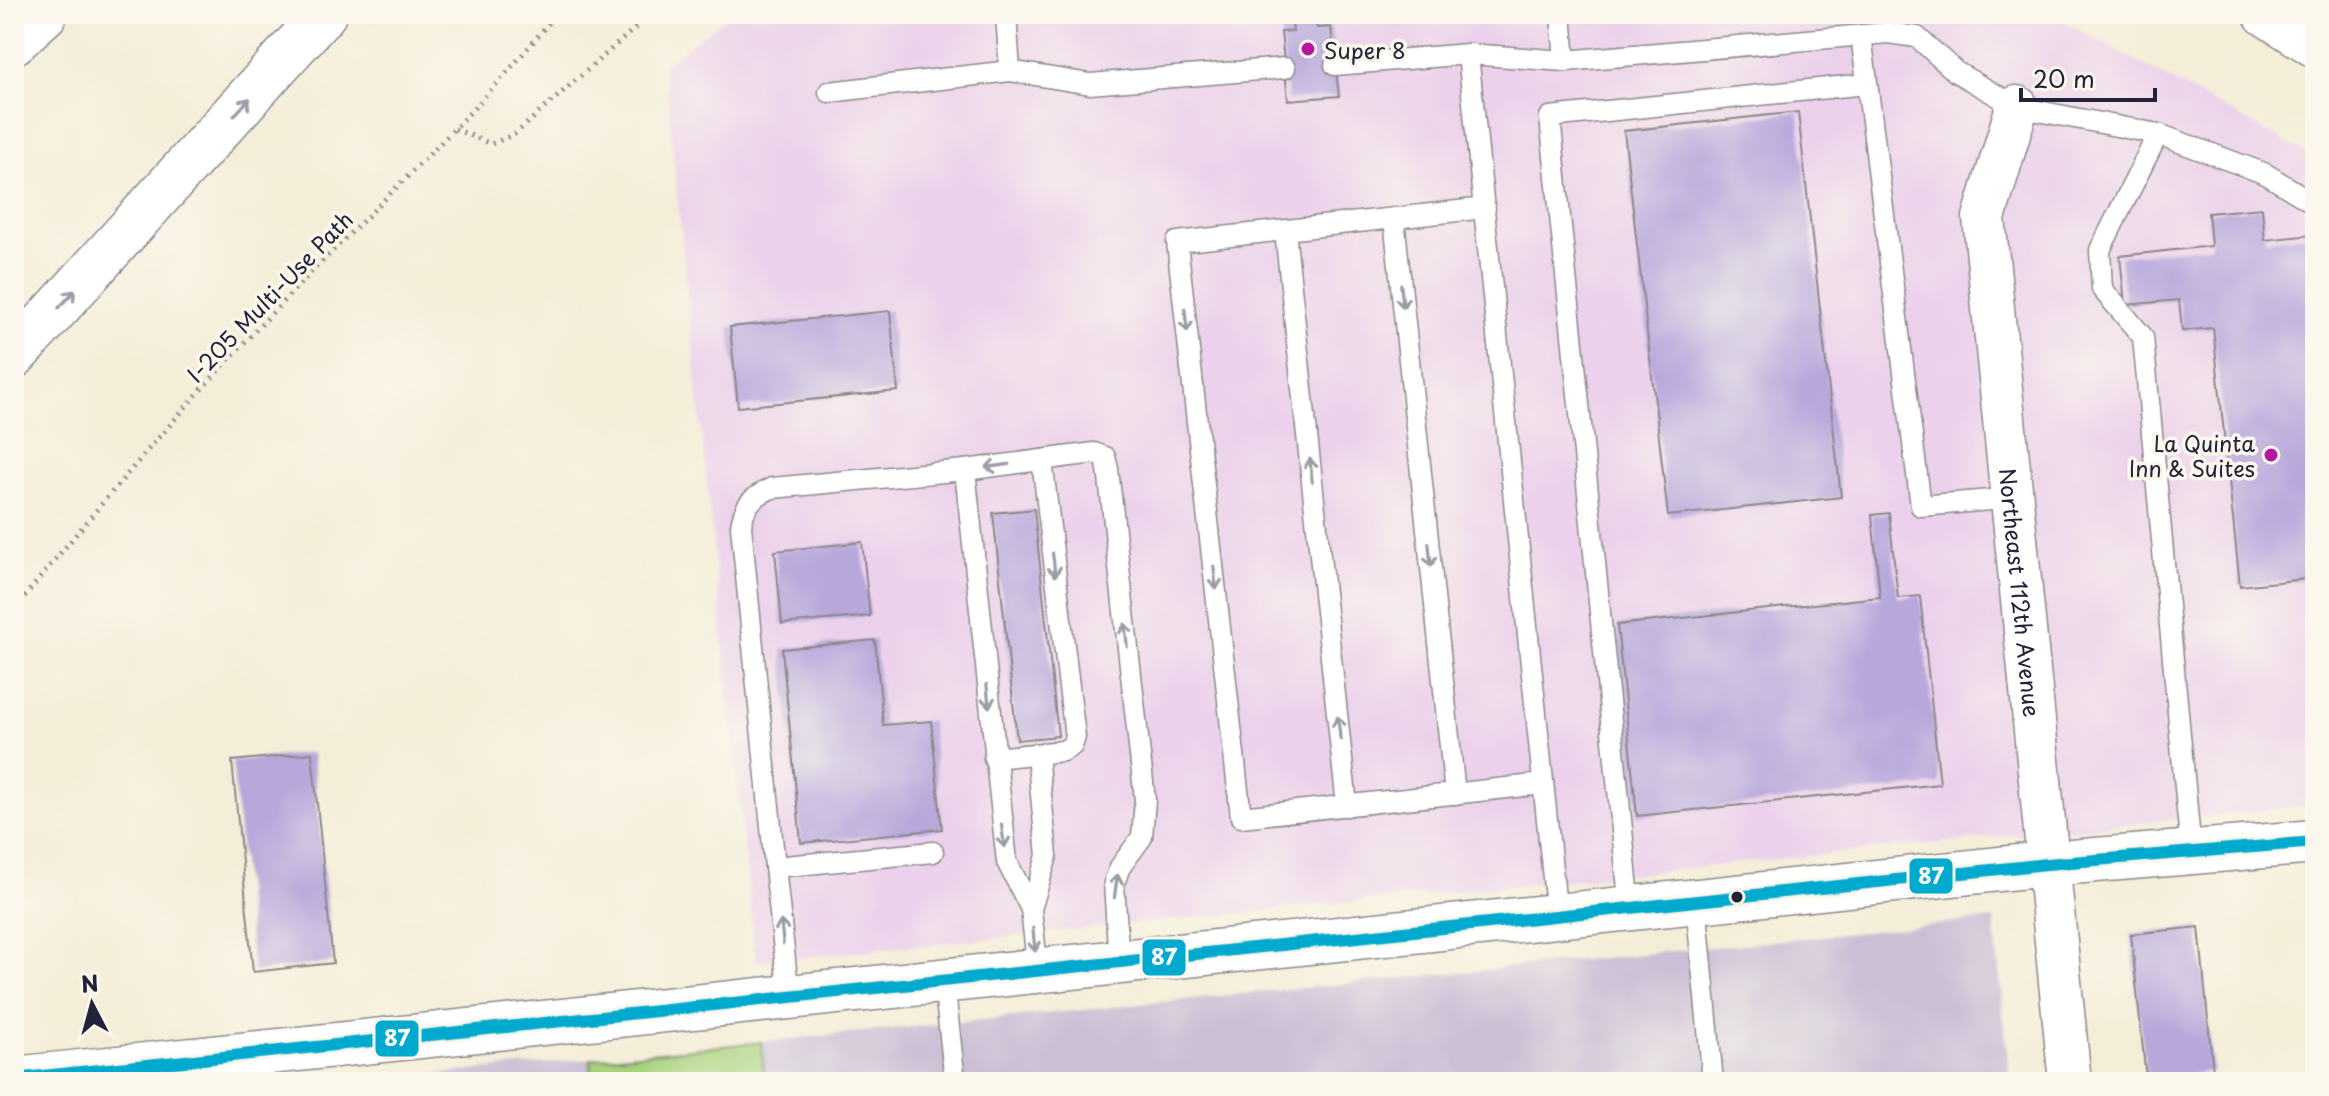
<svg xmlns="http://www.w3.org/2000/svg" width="2329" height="1096" viewBox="0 0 2329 1096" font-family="'Playpen Sans',sans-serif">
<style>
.built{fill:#ebd1eb}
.industrial{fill:#cbbfd5}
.green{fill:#a7d17c;stroke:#647a5c;stroke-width:2}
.building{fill:#b8a7db}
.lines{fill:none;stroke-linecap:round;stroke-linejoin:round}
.lane-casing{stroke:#8b888a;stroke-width:23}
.street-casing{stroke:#8b888a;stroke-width:45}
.secondary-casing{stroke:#8b888a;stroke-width:47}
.primary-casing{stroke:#8b888a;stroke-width:47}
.highway-casing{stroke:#8b888a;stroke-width:47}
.path{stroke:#8b888a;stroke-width:5;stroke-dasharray:2 6;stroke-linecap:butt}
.lane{stroke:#fff;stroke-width:20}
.street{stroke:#fff;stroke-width:42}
.secondary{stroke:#fff;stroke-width:44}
.primary{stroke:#fff;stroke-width:44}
.highway{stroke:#fff;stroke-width:44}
.bus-1-casing{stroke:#fbf7ec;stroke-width:18}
.bus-1{stroke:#00a9ce;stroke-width:12}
.oneway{stroke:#9c9ca7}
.poi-dot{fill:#b5179e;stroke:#fbf7ec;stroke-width:3}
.bus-dot{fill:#22223b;stroke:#fbf7ec;stroke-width:3}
.labels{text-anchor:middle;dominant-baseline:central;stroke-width:7;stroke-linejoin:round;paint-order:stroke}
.poi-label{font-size:22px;fill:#22223b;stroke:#fbf7ec;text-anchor:start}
.street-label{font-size:22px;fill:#22223b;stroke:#fbf7ec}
.line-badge{stroke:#fbf7ec;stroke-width:3}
.badge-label{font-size:22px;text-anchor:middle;font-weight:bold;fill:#fff}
</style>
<rect width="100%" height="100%" fill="#fbf7ec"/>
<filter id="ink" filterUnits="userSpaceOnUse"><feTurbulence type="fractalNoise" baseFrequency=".0125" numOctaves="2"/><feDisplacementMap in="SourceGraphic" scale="16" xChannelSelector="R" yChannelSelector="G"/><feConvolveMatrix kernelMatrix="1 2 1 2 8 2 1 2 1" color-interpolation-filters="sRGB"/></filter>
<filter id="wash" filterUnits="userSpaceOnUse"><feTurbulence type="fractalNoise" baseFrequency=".006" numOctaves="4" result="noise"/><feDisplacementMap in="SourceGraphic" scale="32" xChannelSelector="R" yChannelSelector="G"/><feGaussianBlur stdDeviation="1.8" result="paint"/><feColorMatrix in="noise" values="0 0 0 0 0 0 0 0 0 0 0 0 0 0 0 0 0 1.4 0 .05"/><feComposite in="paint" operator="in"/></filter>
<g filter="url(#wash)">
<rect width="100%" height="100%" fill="#f4edd8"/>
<!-- built -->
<path class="built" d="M 731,14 L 2050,14 L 2315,158 L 2315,805 L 756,962 L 664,65 Z"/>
<!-- industrial -->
<path class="industrial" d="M 1994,919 L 2010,1082 L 357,1082 L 761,1042 Z"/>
<!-- green -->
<path class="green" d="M 761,1042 L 765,1082 L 667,1082 L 591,1071 L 590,1059 Z"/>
<g id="blocks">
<!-- building -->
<g class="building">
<path d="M 1291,14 L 1315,14 L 1317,28 L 1331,27 L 1339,96 L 1288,100 L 1281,32 L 1293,31 Z"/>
<path d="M 1798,112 L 1841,497 L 1668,516 L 1624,131 Z"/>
<path d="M 2262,208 L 2265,240 L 2312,235 L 2315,578 L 2240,586 L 2213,328 L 2182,331 L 2179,300 L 2125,305 L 2120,256 L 2211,246 L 2208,213 Z"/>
<path d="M 890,311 L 898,391 L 738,407 L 730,327 Z"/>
<path d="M 1034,509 L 1058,736 L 1017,740 L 993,513 Z"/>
<path d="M 1889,513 L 1898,598 L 1920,596 L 1940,784 L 1637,816 L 1617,625 L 1880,597 L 1872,515 Z"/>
<path d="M 862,542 L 870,616 L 782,624 L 775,551 Z"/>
<path d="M 875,640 L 883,725 L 931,721 L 942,829 L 801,843 L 782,649 Z"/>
<path d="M 312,753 L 333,963 L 253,972 L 232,761 Z"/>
<path d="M 2199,927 L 2213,1072 L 2146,1079 L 2131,934 Z"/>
</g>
</g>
</g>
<g filter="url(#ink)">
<use href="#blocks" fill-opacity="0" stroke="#8b888a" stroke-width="2"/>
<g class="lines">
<!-- lane casing -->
<g class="lane-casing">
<g id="lane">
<path d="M 1006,14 L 1010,71"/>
<path d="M 1561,14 L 1565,61"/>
<path d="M 1861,35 L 1921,506 L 2013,498"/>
<path d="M 1468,54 L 1557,917"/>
<path d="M 1335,65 L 1468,54 L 1565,61 L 1888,33 L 1917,37 L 1956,72 L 2017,107 L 2158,134 L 2100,250 L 2102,289 L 2143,337 L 2191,852"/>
<path d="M 829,92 L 1010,71 L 1090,84 L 1285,68"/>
<path d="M 2158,134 L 2266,174 L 2315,204"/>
<path d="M 1485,208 L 1177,242 L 1241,817 L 1543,784"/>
<path d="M 1394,219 L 1455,794"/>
<path d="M 1285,231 L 1347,806"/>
<path d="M 994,758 L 1063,751 L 1072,746 L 1075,737 L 1042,460"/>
<path d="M 933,852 L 775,867 L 741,526 C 744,505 752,497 772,488 L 965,470"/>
<path d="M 775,867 L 789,997"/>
<path d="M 1696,903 L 1713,1082"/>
<path d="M 1031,909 L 1047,856 L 1037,754"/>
<path d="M 1630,909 L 1550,117 L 1866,84"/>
<path d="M 1038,972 L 1031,909 L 1007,862 L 965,470 L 1094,453 L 1105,457 L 1108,469 L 1145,800 L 1142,837 L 1120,867 L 1114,883 L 1119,963"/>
<path d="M 944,982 L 955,1082"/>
</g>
</g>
<!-- street casing -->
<g class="street-casing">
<g id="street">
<path id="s1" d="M 2017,107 L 1984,218 L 2070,1082"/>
</g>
</g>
<!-- secondary casing -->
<g class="secondary-casing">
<path id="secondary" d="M 14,1079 L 2047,864 L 2315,842"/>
</g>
<!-- primary casing -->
<g class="primary-casing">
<path id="primary" d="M 2266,14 L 2315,45"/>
</g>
<!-- highway casing -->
<g class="highway-casing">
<g id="highway">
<path d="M 14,42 L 45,14"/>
<path d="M 14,356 L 324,14"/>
</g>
</g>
<!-- path -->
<g class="path">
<path d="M 455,129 L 491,144 L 515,134 L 651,14"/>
<path d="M 14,609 C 99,506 185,404 277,308 C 370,210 472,120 556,14"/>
</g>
<!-- lane -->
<use href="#lane" class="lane"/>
<!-- street -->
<use href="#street" class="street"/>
<!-- secondary -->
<use href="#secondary" class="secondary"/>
<!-- primary -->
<use href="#primary" class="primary"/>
<!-- highway -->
<use href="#highway" class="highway"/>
<!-- bus-1 casing -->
<g class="bus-1-casing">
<path id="bus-1" d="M 14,1079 L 2047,864 L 2315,842"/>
</g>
<!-- bus-1 -->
<use href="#bus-1" class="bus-1"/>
</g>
<!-- one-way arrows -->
<defs><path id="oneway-shaft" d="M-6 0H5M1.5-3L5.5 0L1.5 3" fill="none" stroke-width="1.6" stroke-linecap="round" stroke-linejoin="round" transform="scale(2)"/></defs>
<g class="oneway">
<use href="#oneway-shaft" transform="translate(242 107) rotate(-48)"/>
<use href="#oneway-shaft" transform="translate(1402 296) rotate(84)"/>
<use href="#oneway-shaft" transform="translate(67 299) rotate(-47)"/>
<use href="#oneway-shaft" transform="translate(1186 320) rotate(84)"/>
<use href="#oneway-shaft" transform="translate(997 466) rotate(172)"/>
<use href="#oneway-shaft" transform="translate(1311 470) rotate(-96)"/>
<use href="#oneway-shaft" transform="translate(1430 555) rotate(84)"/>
<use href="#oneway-shaft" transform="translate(1054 565) rotate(83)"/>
<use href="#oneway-shaft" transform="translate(1215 578) rotate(84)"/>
<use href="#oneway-shaft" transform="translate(1126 635) rotate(-96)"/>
<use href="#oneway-shaft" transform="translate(988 696) rotate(84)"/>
<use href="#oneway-shaft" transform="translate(1339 728) rotate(-96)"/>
<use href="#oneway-shaft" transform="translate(1003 836) rotate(82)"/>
<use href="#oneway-shaft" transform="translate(1116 886) rotate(-82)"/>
<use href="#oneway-shaft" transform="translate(782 932) rotate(-96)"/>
<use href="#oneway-shaft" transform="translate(1034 940) rotate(84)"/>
</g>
</g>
<!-- markers -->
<g class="poi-dot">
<circle cx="1308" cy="49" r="8"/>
<circle cx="2271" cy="455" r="8"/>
</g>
<circle class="bus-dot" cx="1737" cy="897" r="7"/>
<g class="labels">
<!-- poi labels -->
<g class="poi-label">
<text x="1324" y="49">Super 8</text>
<text x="2255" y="442" text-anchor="end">La Quinta<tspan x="2255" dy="25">Inn &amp; Suites</tspan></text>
</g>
<!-- street labels -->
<g class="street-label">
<text transform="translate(269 296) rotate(-46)">I-205 Multi-Use Path</text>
<text stroke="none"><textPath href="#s1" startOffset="492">Northeast 112th Avenue</textPath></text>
</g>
</g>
<g class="line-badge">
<rect x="1908" y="857" width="46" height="38" rx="8" fill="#00a9ce"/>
<rect x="1141" y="938" width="46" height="39" rx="8" fill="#00a9ce"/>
<rect x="374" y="1019" width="46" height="39" rx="8" fill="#00a9ce"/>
</g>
<g class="badge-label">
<text x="1931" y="884">87</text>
<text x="1164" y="965">87</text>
<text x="397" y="1046">87</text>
</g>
<!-- margin -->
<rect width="2329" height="1096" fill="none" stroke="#fbf7ec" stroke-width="48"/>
<!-- north arrow -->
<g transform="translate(92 1004) rotate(354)" stroke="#fbf7ec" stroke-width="6" paint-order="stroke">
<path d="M0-6L14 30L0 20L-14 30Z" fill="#22223b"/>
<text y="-12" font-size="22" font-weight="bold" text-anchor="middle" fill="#22223b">N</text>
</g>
<!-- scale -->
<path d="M2021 88v12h134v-12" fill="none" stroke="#22223b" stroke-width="4"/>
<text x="2033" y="88" font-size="24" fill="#22223b" stroke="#fbf7ec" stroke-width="6" paint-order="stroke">20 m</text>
</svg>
